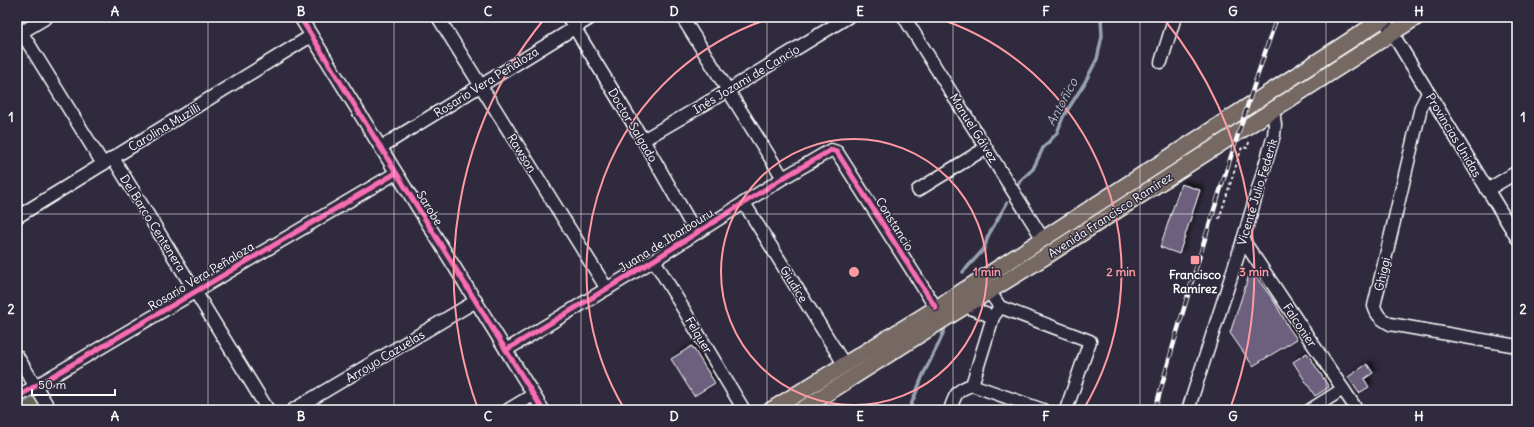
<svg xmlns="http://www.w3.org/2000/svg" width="1534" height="427" viewBox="0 0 1534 427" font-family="Delius,sans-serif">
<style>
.green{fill:#616557;stroke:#b0b2ab}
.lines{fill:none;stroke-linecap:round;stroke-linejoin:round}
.stream{stroke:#98a3b2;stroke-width:3.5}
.building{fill:#6c617e;stroke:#fff;filter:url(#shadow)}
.minor-casing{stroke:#fff;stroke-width:15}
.major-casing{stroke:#fff;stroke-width:18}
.path{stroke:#fff;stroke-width:2;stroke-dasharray:3 3;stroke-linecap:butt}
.minor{stroke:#2f2a3d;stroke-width:12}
.major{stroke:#766964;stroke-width:15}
.rail-casing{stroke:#fff;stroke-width:4.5}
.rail{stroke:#2f2a3d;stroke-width:3;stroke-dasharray:9;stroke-linecap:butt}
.cycleway-casing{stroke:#2f2a3d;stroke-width:8}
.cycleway{stroke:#f96db3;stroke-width:5}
.grid{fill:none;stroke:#fff;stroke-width:1;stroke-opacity:0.55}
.ring{fill:none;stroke:#ff9aa2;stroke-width:2}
.poi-dot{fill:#ff9aa2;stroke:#2f2a3d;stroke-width:1.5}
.labels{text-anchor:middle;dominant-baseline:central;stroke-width:3;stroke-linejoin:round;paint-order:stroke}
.street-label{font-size:12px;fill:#fff;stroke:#2f2a3d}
.poi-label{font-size:12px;font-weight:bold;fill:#fff;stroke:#2f2a3d}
.water-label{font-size:13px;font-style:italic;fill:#b2bac5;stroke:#2f2a3d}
.centre{fill:#ff9aa2;stroke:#2f2a3d;stroke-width:2}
.ring-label{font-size:12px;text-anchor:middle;font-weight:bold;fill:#ff9aa2;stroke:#2f2a3d;stroke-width:3;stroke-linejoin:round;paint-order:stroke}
.neatline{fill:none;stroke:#fff;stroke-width:1.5}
.grid-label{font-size:13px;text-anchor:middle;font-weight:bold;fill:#fff}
</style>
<defs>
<filter id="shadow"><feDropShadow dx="3.5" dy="-3.5" stdDeviation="2" flood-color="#0009"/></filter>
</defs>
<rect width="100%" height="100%" fill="#2f2a3d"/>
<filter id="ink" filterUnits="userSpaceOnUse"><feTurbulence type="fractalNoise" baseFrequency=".025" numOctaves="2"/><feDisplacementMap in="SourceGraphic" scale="8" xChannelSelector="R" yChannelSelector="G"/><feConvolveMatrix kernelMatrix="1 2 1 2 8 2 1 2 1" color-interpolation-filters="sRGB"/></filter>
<g filter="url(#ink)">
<!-- green -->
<path class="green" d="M 35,396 L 43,410 L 17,410 L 17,407 Z"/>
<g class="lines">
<!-- stream -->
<g class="stream">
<path d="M 1017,186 L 1020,181 L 1033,169 L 1043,148 L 1057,133 L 1063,117 L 1084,84 L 1097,59 L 1102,36 L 1101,17"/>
<path d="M 963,272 L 984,249 L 988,236 L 1007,203"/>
<path d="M 909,410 L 923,375 L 940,341 L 946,325"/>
</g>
</g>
<!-- building -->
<g class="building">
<path d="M 1181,184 L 1200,190 L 1179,254 L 1160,247 Z"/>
<path d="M 1254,274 L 1274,301 L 1289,328 L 1297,339 L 1253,366 L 1230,333 L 1249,275 Z"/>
<path d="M 692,346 L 715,383 L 694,396 L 671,359 Z"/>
<path d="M 1307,353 L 1329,387 L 1315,396 L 1293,362 Z"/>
<path d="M 1367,364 L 1373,373 L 1364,379 L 1369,387 L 1359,393 L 1348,377 Z"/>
</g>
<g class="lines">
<!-- minor casing -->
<g class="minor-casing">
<g id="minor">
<path d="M 300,17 L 543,410"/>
<path d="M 438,17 L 607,289"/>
<path d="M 568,17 L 643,140 L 696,233"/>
<path d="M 682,17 L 783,178"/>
<path d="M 904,17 L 1043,239"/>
<path d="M 1383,18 L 1517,238"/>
<path d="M 17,25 L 103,164"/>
<path d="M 17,35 L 47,17"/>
<path d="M 1161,62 L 1175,17"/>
<path d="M 1428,93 L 1421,107 L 1374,306 C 1377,316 1381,319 1390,324 L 1517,346"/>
<path d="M 643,140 L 727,91 L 848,17"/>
<path d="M 381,147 L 592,17"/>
<path d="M 113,158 L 268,410"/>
<path d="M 918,190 L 986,148"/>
<path d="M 1487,190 L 1517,172"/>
<path d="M 744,203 L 844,364"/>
<path d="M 17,217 L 311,36"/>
<path d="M 1243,240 L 1357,410"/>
<path d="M 654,260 L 744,410"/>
<path d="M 989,291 L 1000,307 L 1090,341 L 1066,410"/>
<path d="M 965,306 L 993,317"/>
<path d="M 506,350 L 654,260 L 783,178 L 831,150 L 837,152 L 936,308"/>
<path d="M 17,356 L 50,410"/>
<path d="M 972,385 L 1043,410"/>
<path d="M 17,397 L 396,173"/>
<path d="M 293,410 L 476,301"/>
<path d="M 508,410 L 533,395"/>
<path d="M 950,410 C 955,395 956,390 972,385 L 993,317 L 1000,307"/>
<path d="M 1188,410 L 1243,240 L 1274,135 L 1275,125 L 1273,110"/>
<path d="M 1310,410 L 1343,389"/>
</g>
</g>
<!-- major casing -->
<g class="major-casing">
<g id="major">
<path d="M 771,410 L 938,307 L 1386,17"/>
<path d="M 801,410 L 943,320 L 1048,255 L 1417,17"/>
</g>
</g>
<!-- path -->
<path class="path" d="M 1219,219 L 1242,147 L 1247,148 L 1250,140"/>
<!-- minor -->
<use href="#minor" class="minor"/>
<!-- major -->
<use href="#major" class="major"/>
<!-- rail casing -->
<g class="rail-casing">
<path id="rail" d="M 1155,410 C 1191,278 1233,147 1277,17"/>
</g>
<!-- rail -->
<use href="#rail" class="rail"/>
<!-- cycleway casing -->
<g class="cycleway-casing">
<g id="cycleway">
<path d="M 300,17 L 543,410"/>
<path d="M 506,350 L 654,260 L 783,178 L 831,150 L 837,152 L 936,308"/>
<path d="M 17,397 L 396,173"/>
</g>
</g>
<!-- cycleway -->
<use href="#cycleway" class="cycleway"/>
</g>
</g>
<!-- grid -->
<path class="grid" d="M 208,17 L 208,410M 394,17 L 394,410M 581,17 L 581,410M 767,17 L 767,410M 953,17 L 953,410M 1140,17 L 1140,410M 1326,17 L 1326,410M 17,214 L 1517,214"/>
<!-- distance rings -->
<g class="ring">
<circle cx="854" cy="272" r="133"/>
<path d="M625 410A267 267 0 0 1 774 17M934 17A267 267 0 0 1 1083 410"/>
<path d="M478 409A400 400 0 0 1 545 18M1163 18A400 400 0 0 1 1230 409"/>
</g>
<!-- markers -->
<rect class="poi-dot" x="1190" y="255" width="10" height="10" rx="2"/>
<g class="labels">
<!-- street labels -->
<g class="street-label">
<text transform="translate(746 79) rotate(-31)">Inés Jozami de Cancio</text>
<text transform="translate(486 82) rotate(-32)">Rosario Vera Peñaloza</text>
<text transform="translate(633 125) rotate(59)">Doctor Salgado</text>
<text transform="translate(164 127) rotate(-31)">Carolina Muzilli</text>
<text transform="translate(974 128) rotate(58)">Manuel Gálvez</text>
<text transform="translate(1454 135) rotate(59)">Provincias Unidas</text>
<text transform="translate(522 153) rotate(58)">Rawson</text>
<text transform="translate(1257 192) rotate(-73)">Vicente Julio Federik</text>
<text transform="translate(430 208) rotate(58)">Sarobe</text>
<text transform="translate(1110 215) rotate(-33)">Avenida Francisco Ramírez</text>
<text transform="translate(153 223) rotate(58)">Del Barco Centenera</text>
<text transform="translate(895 224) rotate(58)">Constancio</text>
<text transform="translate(666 240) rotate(-32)">Juana de Ibarbouru</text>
<text transform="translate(1382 274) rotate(-77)">Ghiggi</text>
<text transform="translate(201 276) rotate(-31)">Rosario Vera Peñaloza</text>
<text transform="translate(794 284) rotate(58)">Giudice</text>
<text transform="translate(1300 325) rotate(56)">Falconier</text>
<text transform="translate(699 335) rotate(59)">Felquer</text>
<text transform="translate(385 356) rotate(-31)">Arroyo Cazuelas</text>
</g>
<!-- poi labels -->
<g class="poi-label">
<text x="1195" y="274">Francisco<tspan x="1195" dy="14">Ramírez</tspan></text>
</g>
<!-- water labels -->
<g class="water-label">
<text transform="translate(1062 102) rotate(-62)">Antoñico</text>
</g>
</g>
<circle cx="854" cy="272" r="6" class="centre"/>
<g class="ring-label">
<text x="987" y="276">1 min</text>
<text x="1121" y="276">2 min</text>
<text x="1254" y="276">3 min</text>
</g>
<!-- margin -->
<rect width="1534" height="427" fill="none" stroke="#2f2a3d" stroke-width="44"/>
<!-- scale -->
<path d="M32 389v6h83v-6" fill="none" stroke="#ffffff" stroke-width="2"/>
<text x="38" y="389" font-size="12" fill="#ffffff" stroke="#2f2a3d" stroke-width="3" paint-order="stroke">50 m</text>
<rect x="22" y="22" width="1490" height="383" class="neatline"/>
<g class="grid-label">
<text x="115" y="16">A</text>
<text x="301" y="16">B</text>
<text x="488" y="16">C</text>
<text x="674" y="16">D</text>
<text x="860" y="16">E</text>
<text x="1046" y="16">F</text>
<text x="1233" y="16">G</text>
<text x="1419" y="16">H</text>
<text x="11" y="122">1</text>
<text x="1523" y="122">1</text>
<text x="11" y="314">2</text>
<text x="1523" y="314">2</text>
<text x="115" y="421">A</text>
<text x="301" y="421">B</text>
<text x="488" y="421">C</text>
<text x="674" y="421">D</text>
<text x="860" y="421">E</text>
<text x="1046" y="421">F</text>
<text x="1233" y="421">G</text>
<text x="1419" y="421">H</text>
</g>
</svg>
